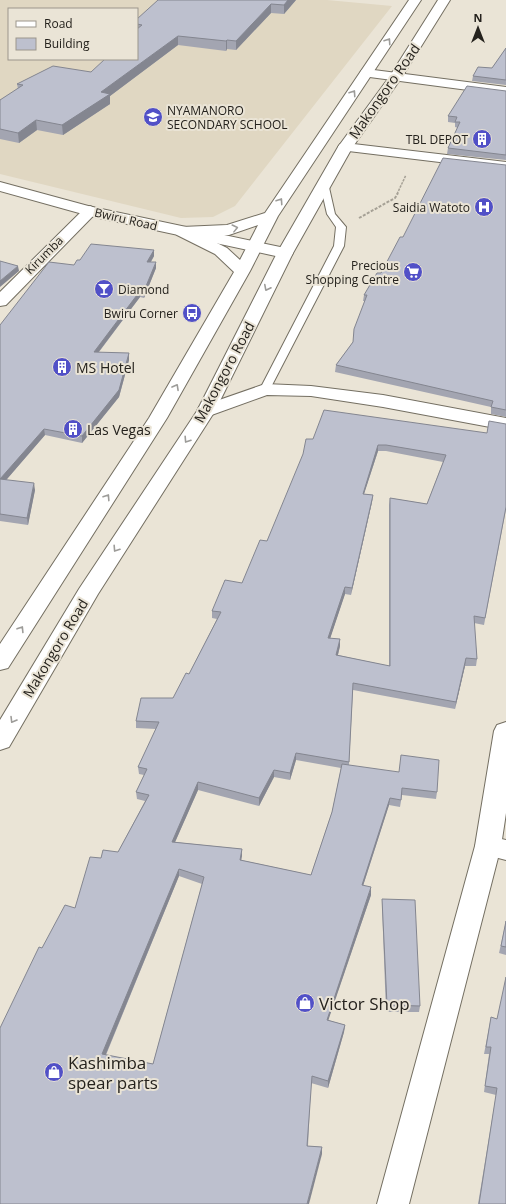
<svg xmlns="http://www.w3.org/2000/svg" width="506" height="1204" viewBox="0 0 506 1204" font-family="'Open Sans',sans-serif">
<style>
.built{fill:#e0d7c2;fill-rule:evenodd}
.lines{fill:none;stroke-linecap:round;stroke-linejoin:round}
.service-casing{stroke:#746f62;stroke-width:2}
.minor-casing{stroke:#746f62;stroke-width:2}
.tertiary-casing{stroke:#746f62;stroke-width:2}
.secondary-casing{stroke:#746f62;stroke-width:2}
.primary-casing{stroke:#746f62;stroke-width:2}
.path-far1{stroke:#a6a196;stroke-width:1.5;stroke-dasharray:2.5 1;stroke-linecap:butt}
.path{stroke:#a6a196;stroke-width:2;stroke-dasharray:3 1.5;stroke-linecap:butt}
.service{fill:#fff;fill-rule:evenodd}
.minor{fill:#fff;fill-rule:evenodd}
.tertiary{fill:#fff;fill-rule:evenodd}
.secondary{fill:#fff;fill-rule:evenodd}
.primary{fill:#fff;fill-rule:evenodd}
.wall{fill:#a3a5b1;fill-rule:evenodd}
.shaded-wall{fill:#848690}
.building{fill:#bdc0ce;stroke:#848690;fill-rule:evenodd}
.oneway{stroke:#9d9c99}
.labels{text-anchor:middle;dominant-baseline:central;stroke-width:4;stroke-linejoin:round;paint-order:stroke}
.far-poi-label{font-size:12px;fill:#25221d;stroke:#eae4d6;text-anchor:end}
.far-street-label{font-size:12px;fill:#25221d;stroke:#eae4d6}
.street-label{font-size:14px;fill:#25221d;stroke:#eae4d6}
.poi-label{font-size:14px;fill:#25221d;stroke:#eae4d6;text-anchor:start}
.near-poi-label{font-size:17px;fill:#25221d;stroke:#eae4d6;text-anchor:start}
</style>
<rect width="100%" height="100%" fill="#eae4d6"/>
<!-- built -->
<path class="built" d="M 0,0 L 327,0 L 392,6 L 235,206 L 213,217 L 181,218 L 0,174 ZM 9,9 L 137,9 L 137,59 L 9,59 Z"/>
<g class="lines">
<!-- service casing -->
<g class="service-casing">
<path id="service" d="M 324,180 L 328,183 L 335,214 L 346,227 L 344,246 L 270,389 L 265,392 L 261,391 L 260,389 L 334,246 L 336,227 L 327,214 L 320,183 Z"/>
</g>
<!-- minor casing -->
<g class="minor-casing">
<g id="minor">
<path d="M 90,206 L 95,208 L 98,211 L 95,214 L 6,305 L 0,306 L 0,292 L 85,208 Z"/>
<path d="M 265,384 L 311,386 L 383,395 L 506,418 L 506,430 L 383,407 L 311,396 L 267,395 L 206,417 L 199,415 L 197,411 L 199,407 Z"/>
<path d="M 488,836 L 506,840 L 506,860 L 479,853 L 475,846 L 479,839 Z"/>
</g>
</g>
<!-- tertiary casing -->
<g class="tertiary-casing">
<g id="tertiary">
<path d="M 345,143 L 506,162 L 506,170 L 340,150 L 338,147 L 340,144 Z"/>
<path d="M 506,722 L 506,813 L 501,846 L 409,1204 L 377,1204 L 475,846 L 494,731 L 497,725 Z"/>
</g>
</g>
<!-- secondary casing -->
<g class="secondary-casing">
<g id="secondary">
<path d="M 366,69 L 506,87 L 506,95 L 362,76 L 360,73 L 362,70 Z"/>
<path d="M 0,182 L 92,207 L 285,248 L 291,250 L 293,253 L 291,256 L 285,258 L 90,216 L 0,191 Z"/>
</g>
</g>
<!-- primary casing -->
<g class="primary-casing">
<g id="primary">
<path d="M 409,0 L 421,0 L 278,216 L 250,271 L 167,418 L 8,668 L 0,670 L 0,644 L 149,418 L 234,272 L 215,254 L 177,235 L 174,232 L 177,229 L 182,227 L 227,225 L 265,213 ZM 258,225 L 240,260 L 227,248 L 203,236 L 229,235 Z"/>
<path d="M 438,0 L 450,0 L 402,77 L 352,148 L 293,253 L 215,411 L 98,594 L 9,747 L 0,750 L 0,720 L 79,589 L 197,411 L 277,253 L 338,147 L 390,76 Z"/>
</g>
</g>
<!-- path-far1 -->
<path class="path-far1" d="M 397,194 L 406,175"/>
<!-- path -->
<path class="path" d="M 359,218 L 395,198 L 398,193"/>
<!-- service -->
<use href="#service" class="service"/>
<!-- minor -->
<use href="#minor" class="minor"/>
<!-- tertiary -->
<use href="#tertiary" class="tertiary"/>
<!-- secondary -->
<use href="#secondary" class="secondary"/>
<!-- primary -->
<use href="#primary" class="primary"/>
</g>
<!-- wall -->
<g class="wall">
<path d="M 296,0 L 284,14 L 271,13 L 236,50 L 227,49 L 226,51 L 178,45 L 110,96 L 110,104 L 63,135 L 37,130 L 19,143 L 0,139 L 0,100 L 18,89 L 17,84 L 91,72 L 137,59 L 137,19 Z"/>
<path d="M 506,48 L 506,85 L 472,81 L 473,76 L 492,68 Z"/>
<path d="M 506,91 L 506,160 L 447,154 L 448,148 L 458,128 L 455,127 L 455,123 L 448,122 L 448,116 Z"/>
<path d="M 506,165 L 506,417 L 491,414 L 491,407 L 335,372 L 336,365 L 353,342 L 365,301 L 363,301 L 364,295 L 381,273 L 403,237 Z"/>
<path d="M 154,250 L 154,256 L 151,262 L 156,268 L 144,298 L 140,297 L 99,352 L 129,360 L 119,397 L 82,443 L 45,435 L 6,480 L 35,490 L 28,525 L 0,521 L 0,325 L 74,265 L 80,260 Z"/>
<path d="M 506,424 L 506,509 L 484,625 L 474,623 L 477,659 L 476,666 L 465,666 L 455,709 L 353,690 L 349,765 L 437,792 L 436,799 L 402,795 L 400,807 L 389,805 L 363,886 L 371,895 L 328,1020 L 345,1025 L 344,1032 L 328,1088 L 311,1083 L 308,1146 L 322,1147 L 322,1154 L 0,1204 L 42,948 L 75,908 L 101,858 L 118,852 L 145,801 L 137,799 L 136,792 L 144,775 L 139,774 L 138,767 L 156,729 L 136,728 L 136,721 L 173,698 L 189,674 L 217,619 L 212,618 L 212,611 L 242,583 L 267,541 L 313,439 L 487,433 ZM 378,451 L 386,451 L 443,462 L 427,504 L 390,498 L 389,505 L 389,666 L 338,655 L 340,646 L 330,638 L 345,594 L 351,595 L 372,502 L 373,495 L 364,494 ZM 296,760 L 341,768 L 332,812 L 311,875 L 241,860 L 242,849 L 175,842 L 198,790 L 259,806 L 274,777 L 290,780 ZM 179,876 L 202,884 L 153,1064 L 106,1055 Z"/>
<path d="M 382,899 L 420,1006 L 419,1012 L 386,1012 L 382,906 Z"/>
<path d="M 506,921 L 506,955 L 499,953 Z"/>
<path d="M 491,1017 L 497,1019 L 506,1204 L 478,1204 L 496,1095 L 484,1092 L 489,1054 L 484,1054 Z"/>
</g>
<!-- shaded-wall -->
<g class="shaded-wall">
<path d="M 288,0 L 296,0 L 284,14 L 284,5 Z"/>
<path d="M 271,4 L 271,13 L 236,50 L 236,41 Z"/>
<path d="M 178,36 L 178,45 L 110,96 L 110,104 L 63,135 L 62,125 L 101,92 Z"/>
<path d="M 227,40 L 227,49 L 226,51 L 226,41 Z"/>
<path d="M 36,120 L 37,130 L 19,143 L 18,133 Z"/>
<path d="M 154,250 L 154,256 L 147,268 L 147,262 Z"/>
<path d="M 156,262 L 156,268 L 144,298 L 144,291 Z"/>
<path d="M 18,266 L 19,271 L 0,287 L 0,281 Z"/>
<path d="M 140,291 L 140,297 L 94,358 L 94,352 Z"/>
<path d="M 129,353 L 129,360 L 119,397 L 82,443 L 82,436 Z"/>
<path d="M 44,429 L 45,435 L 1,486 L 0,479 Z"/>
<path d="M 378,445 L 378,451 L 362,500 L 363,494 Z"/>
<path d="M 34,483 L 35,490 L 28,525 L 27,518 Z"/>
<path d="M 373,495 L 372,502 L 351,595 L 352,588 Z"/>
<path d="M 345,587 L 345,594 L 328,645 L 328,638 Z"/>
<path d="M 340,639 L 340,646 L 336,662 L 336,655 Z"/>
<path d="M 466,658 L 465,666 L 455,709 L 456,702 Z"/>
<path d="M 296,753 L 296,760 L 290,780 L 290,773 Z"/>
<path d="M 274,770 L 274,777 L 259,806 L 259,798 Z"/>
<path d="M 198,782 L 198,790 L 172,849 L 172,842 Z"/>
<path d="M 390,798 L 389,805 L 361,892 L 362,885 Z"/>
<path d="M 242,849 L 242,856 L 240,867 L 240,860 Z"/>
<path d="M 179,869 L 179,876 L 103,1061 L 102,1054 Z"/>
<path d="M 371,887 L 371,895 L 326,1027 L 327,1020 Z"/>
<path d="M 345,1025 L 344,1032 L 328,1088 L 328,1081 Z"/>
<path d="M 322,1147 L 322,1154 L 309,1204 L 307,1204 Z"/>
</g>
<!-- building -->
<g class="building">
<path d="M 158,0 L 288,0 L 284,5 L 271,4 L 236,41 L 227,40 L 226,41 L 178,36 L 101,92 L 110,94 L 62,125 L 36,120 L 18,133 L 0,129 L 0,100 L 23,85 L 17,84 L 53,66 L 91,72 L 105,59 L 137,59 L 137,29 L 142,25 L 137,24 L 137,19 Z"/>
<path d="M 506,48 L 506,80 L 473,76 L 478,67 L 492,68 Z"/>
<path d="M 467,86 L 506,91 L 506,155 L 448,148 L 460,122 L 455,122 L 457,117 L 448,116 Z"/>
<path d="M 443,158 L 506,165 L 506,410 L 491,407 L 493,401 L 336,365 L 353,342 L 354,329 L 367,295 L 364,295 L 377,273 L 381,273 L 400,237 L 403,237 Z"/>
<path d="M 91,244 L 154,250 L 147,262 L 156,262 L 144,291 L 140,291 L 94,352 L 129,353 L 119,390 L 82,436 L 44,429 L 0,479 L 0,325 L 49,262 L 74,265 L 77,260 L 80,260 Z"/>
<path d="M 0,261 L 18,266 L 0,281 Z"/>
<path d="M 324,410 L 487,433 L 489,421 L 506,424 L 506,507 L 485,618 L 474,616 L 477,659 L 466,658 L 456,702 L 353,683 L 349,762 L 296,753 L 290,773 L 274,770 L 259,798 L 198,782 L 172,842 L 242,849 L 240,860 L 311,875 L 332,812 L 342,764 L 399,772 L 401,755 L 439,760 L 437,792 L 402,788 L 401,800 L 390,798 L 362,885 L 371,887 L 327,1020 L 345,1025 L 328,1081 L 312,1076 L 307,1146 L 322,1147 L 307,1204 L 0,1204 L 0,1028 L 39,947 L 42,948 L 65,905 L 75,908 L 90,857 L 101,858 L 103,850 L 118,852 L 149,795 L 136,792 L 147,769 L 138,767 L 159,722 L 136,721 L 141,698 L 173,698 L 186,673 L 189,674 L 221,612 L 212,611 L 225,580 L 242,583 L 260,540 L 267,541 L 303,454 L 306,439 L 313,439 ZM 378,445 L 386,445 L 446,455 L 427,504 L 390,498 L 390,666 L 336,655 L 340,639 L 328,638 L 345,587 L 352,588 L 373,495 L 363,494 ZM 179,869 L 204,877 L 153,1064 L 102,1054 Z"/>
<path d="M 0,479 L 34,483 L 27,518 L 0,514 Z"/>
<path d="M 382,899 L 415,900 L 420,1006 L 387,1005 Z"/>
<path d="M 506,921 L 506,947 L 501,946 Z"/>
<path d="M 506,977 L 506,1204 L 479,1204 L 497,1088 L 485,1086 L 491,1047 L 486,1047 L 491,1017 L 497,1019 Z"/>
</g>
<!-- one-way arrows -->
<defs><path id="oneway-chevron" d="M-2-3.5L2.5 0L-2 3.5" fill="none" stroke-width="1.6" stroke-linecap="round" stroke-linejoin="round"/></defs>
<g class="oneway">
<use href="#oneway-chevron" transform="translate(388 41) rotate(-56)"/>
<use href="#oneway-chevron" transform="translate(353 93) rotate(-56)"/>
<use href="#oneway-chevron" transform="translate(280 201) rotate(-56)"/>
<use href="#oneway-chevron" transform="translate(235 228) rotate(-14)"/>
<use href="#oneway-chevron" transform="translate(267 288) rotate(117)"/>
<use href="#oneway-chevron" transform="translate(176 387) rotate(-61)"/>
<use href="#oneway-chevron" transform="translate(187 440) rotate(123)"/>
<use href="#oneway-chevron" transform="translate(107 497) rotate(-57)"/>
<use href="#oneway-chevron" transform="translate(116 549) rotate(123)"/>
<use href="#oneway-chevron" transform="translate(21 629) rotate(-58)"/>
<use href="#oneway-chevron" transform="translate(13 720) rotate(121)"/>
</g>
<!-- icons -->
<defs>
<g id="school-disc" transform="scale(1)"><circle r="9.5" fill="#5150c7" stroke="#eae4d6"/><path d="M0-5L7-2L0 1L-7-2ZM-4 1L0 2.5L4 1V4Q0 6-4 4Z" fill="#fff"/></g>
<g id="building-disc" transform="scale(1)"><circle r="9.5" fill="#5150c7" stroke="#eae4d6"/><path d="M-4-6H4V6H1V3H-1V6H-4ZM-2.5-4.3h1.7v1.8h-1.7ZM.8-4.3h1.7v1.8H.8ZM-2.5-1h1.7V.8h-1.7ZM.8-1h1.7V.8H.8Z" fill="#fff"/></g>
<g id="hospital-disc" transform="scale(1)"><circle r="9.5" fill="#5150c7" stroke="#eae4d6"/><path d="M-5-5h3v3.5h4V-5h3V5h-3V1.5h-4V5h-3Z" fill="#fff"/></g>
<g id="supermarket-disc" transform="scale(1)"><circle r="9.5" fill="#5150c7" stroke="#eae4d6"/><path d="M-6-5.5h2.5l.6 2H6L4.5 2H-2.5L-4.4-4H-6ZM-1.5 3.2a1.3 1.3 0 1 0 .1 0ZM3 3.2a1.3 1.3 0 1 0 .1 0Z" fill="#fff"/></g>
<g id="bar-disc" transform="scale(1)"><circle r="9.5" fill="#5150c7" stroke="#eae4d6"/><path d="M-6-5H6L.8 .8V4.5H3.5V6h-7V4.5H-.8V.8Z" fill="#fff"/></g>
<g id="bus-disc" transform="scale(1)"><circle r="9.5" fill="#5150c7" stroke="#eae4d6"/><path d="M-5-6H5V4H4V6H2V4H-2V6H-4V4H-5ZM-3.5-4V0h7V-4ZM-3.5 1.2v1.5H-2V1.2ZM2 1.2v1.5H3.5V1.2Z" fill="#fff"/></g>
<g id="shop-disc" transform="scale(1)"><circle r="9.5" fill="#5150c7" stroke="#eae4d6"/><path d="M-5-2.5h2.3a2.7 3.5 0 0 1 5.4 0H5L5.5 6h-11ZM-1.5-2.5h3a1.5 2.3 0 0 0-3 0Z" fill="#fff"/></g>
</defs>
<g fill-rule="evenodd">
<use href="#school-disc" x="153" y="117"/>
<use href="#building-disc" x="482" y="139"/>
<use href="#hospital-disc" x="484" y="207"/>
<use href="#supermarket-disc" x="413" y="272"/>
<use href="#bar-disc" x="104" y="289"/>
<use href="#bus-disc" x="192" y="313"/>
<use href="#building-disc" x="62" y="367"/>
<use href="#building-disc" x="73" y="429"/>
<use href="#shop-disc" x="305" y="1003"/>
<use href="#shop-disc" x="54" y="1072"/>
</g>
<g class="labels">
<!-- far-poi labels -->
<g class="far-poi-label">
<text x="167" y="110" text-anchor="start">NYAMANORO<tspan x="167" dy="14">SECONDARY SCHOOL</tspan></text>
<text x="468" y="139">TBL DEPOT</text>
<text x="470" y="207">Saidia Watoto</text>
<text x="399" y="265">Precious<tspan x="399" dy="14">Shopping Centre</tspan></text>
<text x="118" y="289" text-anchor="start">Diamond</text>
<text x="178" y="313">Bwiru Corner</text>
</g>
<!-- far-street labels -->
<g class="far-street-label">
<text transform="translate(126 219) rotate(13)">Bwiru Road</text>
<text transform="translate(44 255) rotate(-45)">Kirumba</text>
</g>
<!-- street labels -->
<g class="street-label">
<text transform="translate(384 91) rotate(-55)">Makongoro Road</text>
<text transform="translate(224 372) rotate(-62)">Makongoro Road</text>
<text transform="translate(55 648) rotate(-59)">Makongoro Road</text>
</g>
<!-- poi labels -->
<g class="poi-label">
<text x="76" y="367">MS Hotel</text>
<text x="87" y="429">Las Vegas</text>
</g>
<!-- near-poi labels -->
<g class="near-poi-label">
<text x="319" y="1003">Victor Shop</text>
<text x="68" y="1062">Kashimba<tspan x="68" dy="20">spear parts</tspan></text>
</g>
</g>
<!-- legend -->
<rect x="8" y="8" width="130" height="52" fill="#eae4d6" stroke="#9b968c"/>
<rect x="16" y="21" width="20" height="6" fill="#ffffff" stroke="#9b968c"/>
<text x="44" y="28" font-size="12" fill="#25221d">Road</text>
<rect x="16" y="38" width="20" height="12" fill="#bdc0ce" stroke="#9b968c"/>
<text x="44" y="48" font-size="12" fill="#25221d">Building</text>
<!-- north arrow -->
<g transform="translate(478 28)" stroke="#eae4d6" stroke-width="3" paint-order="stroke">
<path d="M0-3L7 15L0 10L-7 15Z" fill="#25221d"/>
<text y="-6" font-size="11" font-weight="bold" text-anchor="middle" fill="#25221d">N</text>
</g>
</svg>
